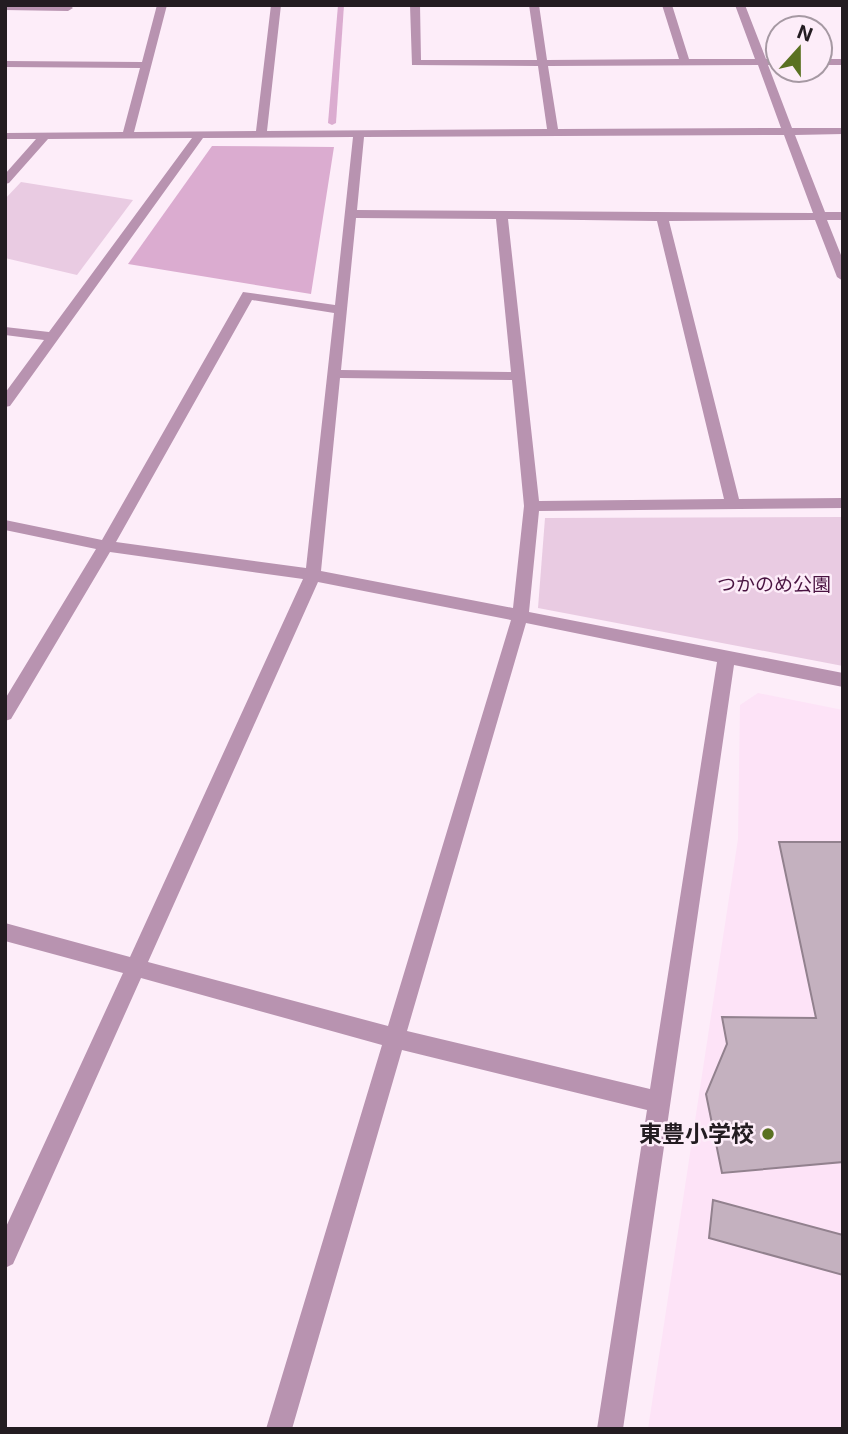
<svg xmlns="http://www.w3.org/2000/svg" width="848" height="1434" viewBox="0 0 848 1434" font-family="Inter,'Noto Sans JP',sans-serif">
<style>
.built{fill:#fde3f7}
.green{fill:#e9cbe2}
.water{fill:#dbacd0}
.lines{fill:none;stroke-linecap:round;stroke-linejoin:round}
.stream{fill:#dbacd0;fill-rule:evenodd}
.building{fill:#c4b1bf;stroke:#92818e;stroke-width:2}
.minor{fill:#b893b0;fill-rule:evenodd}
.poi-dot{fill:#5a7122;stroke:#fdedf9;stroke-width:2.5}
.labels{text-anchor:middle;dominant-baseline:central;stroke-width:5;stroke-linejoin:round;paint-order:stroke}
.park-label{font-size:19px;fill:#491341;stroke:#fdedf9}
.near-poi-label{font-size:23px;font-weight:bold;fill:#231c21;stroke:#fdedf9;text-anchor:end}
</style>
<rect width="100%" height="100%" fill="#fdedf9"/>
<!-- built -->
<path class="built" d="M 758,693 L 843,710 L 843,1429 L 648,1429 L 738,839 L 740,705 Z"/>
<!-- green -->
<g class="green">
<path d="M 21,182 L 133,200 L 77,275 L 5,258 L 5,199 Z"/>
<path d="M 843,517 L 843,666 L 538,608 L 545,518 Z"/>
</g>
<!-- water -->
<path class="water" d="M 212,146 L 334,147 L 311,294 L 128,264 Z"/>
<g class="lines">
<!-- stream -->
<path class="stream" d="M 338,5 L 344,5 L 336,123 L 332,125 L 328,123 Z"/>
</g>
<!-- building -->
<g class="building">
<path d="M 779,842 L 843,842 L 843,1162 L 722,1173 L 706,1094 L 727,1044 L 722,1017 L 816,1018 Z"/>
<path d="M 713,1200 L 843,1235 L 843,1275 L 709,1238 Z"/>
</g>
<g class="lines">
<!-- minor -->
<g class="minor">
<path d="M 5,5 L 69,5 L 73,8 L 68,11 L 5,10 Z"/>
<path d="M 157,5 L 167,5 L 134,132 L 256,131 L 271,5 L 281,5 L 267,131 L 547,129 L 538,66 L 412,65 L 410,5 L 420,5 L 421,60 L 537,60 L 529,5 L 539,5 L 547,60 L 679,59 L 662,5 L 672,5 L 689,59 L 755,59 L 735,5 L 745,5 L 766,59 L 778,59 L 778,65 L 768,65 L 792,128 L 843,128 L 843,134 L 795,135 L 825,212 L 843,212 L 843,220 L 827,220 L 843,260 L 843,281 L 837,277 L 815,220 L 669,221 L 739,499 L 843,498 L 843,508 L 539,511 L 529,612 L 843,673 L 843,687 L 734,665 L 623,1429 L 597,1429 L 647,1110 L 402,1050 L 292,1429 L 266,1429 L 382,1045 L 141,978 L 13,1264 L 5,1268 L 5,1229 L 123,973 L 5,941 L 5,923 L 130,957 L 303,579 L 110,552 L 11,719 L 5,721 L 5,699 L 96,549 L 5,530 L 5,520 L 102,540 L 243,292 L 335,305 L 353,137 L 203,138 L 10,406 L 5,407 L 5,393 L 44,340 L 5,335 L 5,327 L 49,332 L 192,138 L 48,139 L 9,183 L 5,184 L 5,174 L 36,139 L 5,139 L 5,133 L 123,132 L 140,68 L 5,67 L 5,61 L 142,62 ZM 758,65 L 781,128 L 558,129 L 548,66 ZM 784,135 L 813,213 L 357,210 L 364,137 ZM 356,218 L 496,219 L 511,372 L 341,370 ZM 508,219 L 657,221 L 724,499 L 539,501 ZM 252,300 L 334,313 L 306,568 L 116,542 ZM 340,378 L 512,380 L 524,506 L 513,608 L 321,571 ZM 318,582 L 511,620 L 388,1026 L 148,962 ZM 526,623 L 717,662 L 650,1089 L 407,1031 Z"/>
<rect x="820" y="59" width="23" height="6"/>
</g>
</g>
<!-- markers -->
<circle class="poi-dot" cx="768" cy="1134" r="7"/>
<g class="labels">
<!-- park labels -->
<g class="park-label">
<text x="774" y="584">つかのめ公園</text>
</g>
<!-- near-poi labels -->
<g class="near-poi-label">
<text x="754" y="1134">東豊小学校</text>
</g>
</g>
<!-- border -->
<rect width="848" height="1434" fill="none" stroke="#231c21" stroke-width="14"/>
<!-- north arrow -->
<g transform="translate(799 49) rotate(21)"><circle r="33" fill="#fdedf9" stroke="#a699a3" stroke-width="2"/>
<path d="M0-5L12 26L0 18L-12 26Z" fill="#5a7122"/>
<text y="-10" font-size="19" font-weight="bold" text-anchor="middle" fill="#231c21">N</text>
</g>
</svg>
